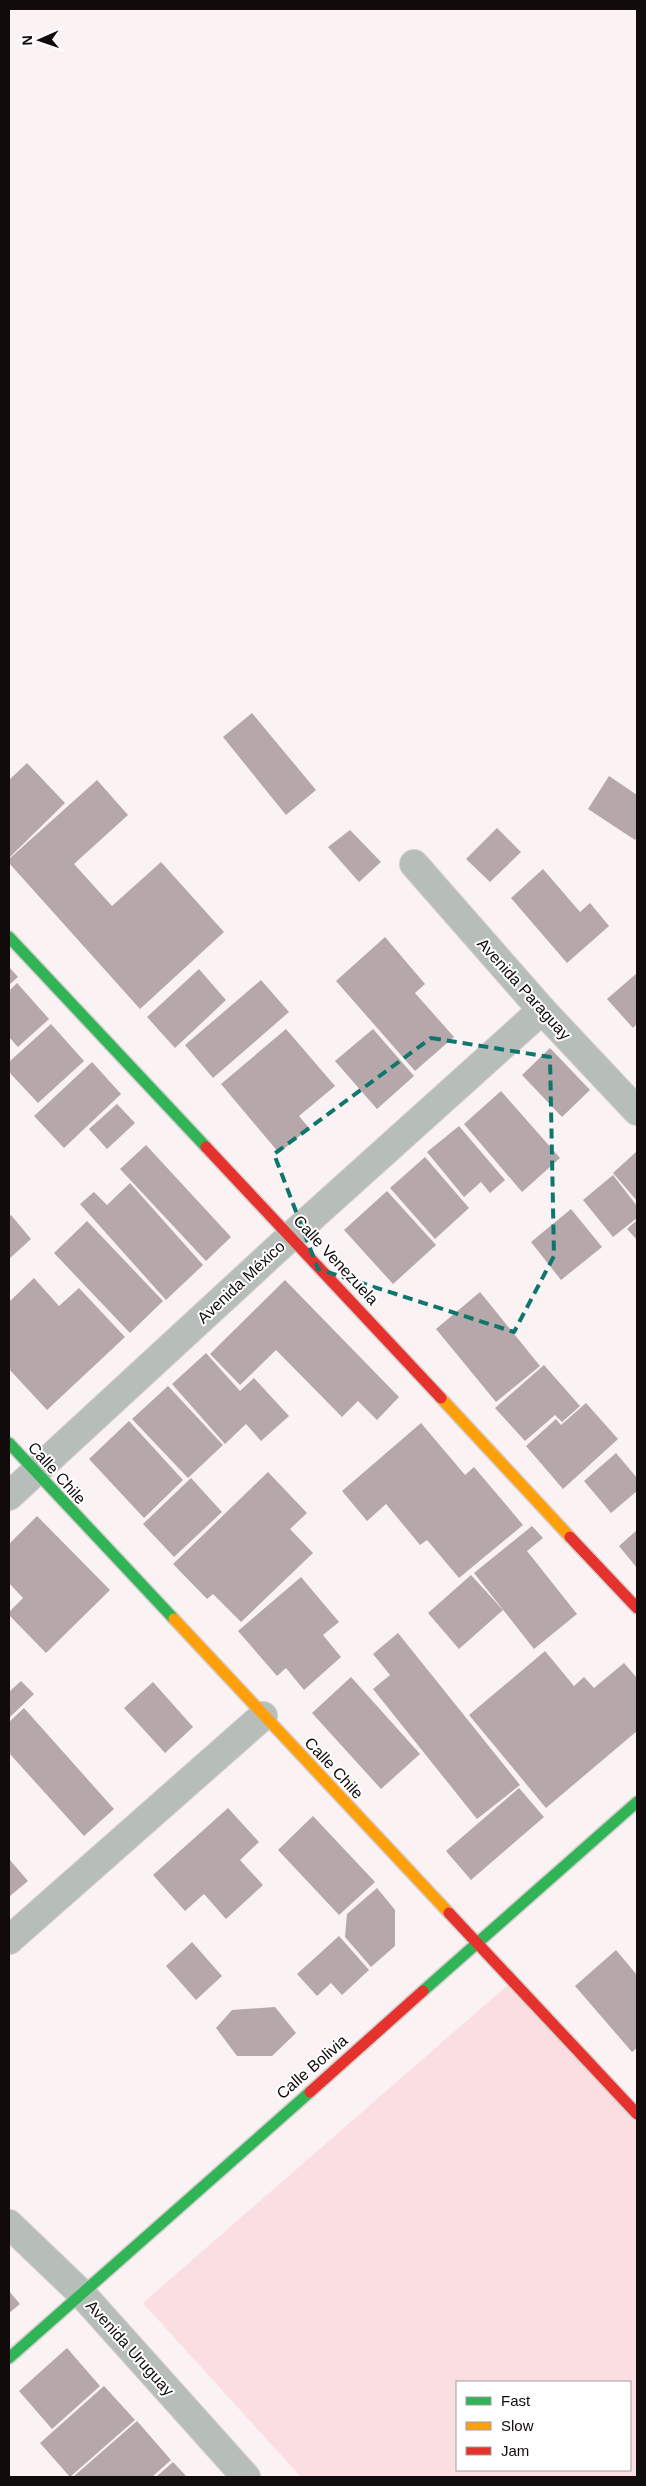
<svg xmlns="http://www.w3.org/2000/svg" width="646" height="2486" viewBox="0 0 646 2486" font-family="Arial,sans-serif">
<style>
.green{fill:#fbdee1;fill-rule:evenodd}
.building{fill:#b6a8aa}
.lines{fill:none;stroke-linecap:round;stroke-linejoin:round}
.street-casing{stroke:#d4cecf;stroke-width:30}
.fast-casing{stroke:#d4cecf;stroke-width:14}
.slow-casing{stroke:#d4cecf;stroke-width:14}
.jam-casing{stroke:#d4cecf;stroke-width:14}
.street{stroke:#b7bdb9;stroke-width:28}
.fast{stroke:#30b455;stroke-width:11}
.slow{stroke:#ff9f0a;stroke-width:11}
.jam{stroke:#e5322d;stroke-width:11}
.marked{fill:none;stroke:#0f766e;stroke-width:4;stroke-dasharray:10 6;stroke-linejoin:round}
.labels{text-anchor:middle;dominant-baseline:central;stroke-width:4;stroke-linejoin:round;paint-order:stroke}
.street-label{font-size:16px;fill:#110b0c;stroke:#fff}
</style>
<rect width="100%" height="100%" fill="#faf2f3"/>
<!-- green -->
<path class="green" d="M 509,1984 L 637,2124 L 637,2477 L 301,2477 L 143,2303 ZM 457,2382 L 630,2382 L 630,2470 L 457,2470 Z"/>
<!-- building -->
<g class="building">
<path d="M 252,713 L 316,790 L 286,815 L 223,737 Z"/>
<path d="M 27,763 L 65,803 L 9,858 L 9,780 Z"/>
<path d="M 609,776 L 637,795 L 637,837 L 635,840 L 588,809 Z"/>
<path d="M 97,780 L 128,815 L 74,864 L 112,906 L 161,862 L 224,932 L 140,1009 L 9,863 L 9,859 Z"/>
<path d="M 497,828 L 521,852 L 490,882 L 466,859 Z"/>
<path d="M 350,830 L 381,862 L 359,882 L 328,847 Z"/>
<path d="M 543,869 L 580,912 L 590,903 L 609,926 L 567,963 L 511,898 Z"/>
<path d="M 385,937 L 425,984 L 415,993 L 454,1037 L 415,1071 L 336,981 Z"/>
<path d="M 9,967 L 18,977 L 9,985 Z"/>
<path d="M 199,969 L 226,1000 L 175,1048 L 147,1017 Z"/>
<path d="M 637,973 L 637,1024 L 633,1028 L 607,999 Z"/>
<path d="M 261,980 L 289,1012 L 213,1078 L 185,1045 Z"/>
<path d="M 17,983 L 49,1019 L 18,1047 L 9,1037 L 9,991 Z"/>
<path d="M 51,1024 L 84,1061 L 38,1103 L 9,1072 L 9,1062 Z"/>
<path d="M 286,1029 L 335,1086 L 299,1116 L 309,1128 L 279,1153 L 221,1084 Z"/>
<path d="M 373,1029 L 414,1076 L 377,1109 L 335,1061 Z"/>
<path d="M 550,1048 L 590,1090 L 562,1117 L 522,1075 Z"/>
<path d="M 92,1062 L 121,1094 L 64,1148 L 34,1116 Z"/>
<path d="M 501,1091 L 560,1158 L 522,1192 L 464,1124 Z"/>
<path d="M 117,1104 L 135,1123 L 107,1149 L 89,1129 Z"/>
<path d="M 459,1126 L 505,1180 L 490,1193 L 481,1182 L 464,1197 L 427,1152 Z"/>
<path d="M 146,1145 L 231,1237 L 206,1261 L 120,1169 Z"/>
<path d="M 636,1152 L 637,1153 L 637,1201 L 613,1173 Z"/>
<path d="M 425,1157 L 469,1208 L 435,1239 L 390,1188 Z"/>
<path d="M 613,1175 L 637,1206 L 637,1218 L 613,1237 L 583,1200 Z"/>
<path d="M 130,1183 L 203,1265 L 166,1300 L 80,1204 L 94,1192 L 107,1205 Z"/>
<path d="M 387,1191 L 436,1245 L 393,1284 L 344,1230 Z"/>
<path d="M 571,1209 L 602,1247 L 561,1280 L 531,1242 Z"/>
<path d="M 11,1215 L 31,1239 L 9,1259 L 9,1217 Z"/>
<path d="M 637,1220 L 637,1240 L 627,1229 Z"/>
<path d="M 87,1221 L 163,1301 L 130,1333 L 54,1253 Z"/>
<path d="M 34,1278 L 59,1306 L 79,1288 L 125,1337 L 47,1410 L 9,1369 L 9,1302 Z"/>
<path d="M 285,1280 L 399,1397 L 377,1420 L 358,1401 L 342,1417 L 276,1350 L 240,1385 L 210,1354 Z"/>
<path d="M 480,1292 L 540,1366 L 496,1402 L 436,1329 Z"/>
<path d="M 206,1353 L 240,1391 L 254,1378 L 289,1416 L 261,1441 L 246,1424 L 225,1444 L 172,1384 Z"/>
<path d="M 544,1365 L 580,1406 L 562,1422 L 555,1415 L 525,1441 L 495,1408 Z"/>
<path d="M 168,1386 L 223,1445 L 188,1478 L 132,1419 Z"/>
<path d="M 586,1403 L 618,1439 L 563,1489 L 526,1446 L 556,1419 L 561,1425 Z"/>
<path d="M 129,1421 L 183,1480 L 144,1518 L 89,1459 Z"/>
<path d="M 421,1423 L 465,1475 L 474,1467 L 523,1525 L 459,1578 L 427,1540 L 420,1545 L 386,1504 L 367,1521 L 342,1491 Z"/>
<path d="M 616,1453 L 637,1478 L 637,1491 L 611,1513 L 584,1481 Z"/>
<path d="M 268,1472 L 307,1513 L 290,1529 L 313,1553 L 241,1622 L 213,1594 L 207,1599 L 173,1564 Z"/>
<path d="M 191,1478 L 222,1512 L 174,1557 L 143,1524 Z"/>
<path d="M 37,1516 L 110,1590 L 46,1653 L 9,1615 L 9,1612 L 23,1598 L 9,1583 L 9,1544 Z"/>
<path d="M 532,1526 L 543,1538 L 527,1551 L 577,1614 L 534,1649 L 474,1573 Z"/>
<path d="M 637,1530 L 637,1568 L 619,1546 Z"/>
<path d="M 471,1575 L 503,1610 L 459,1649 L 428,1613 Z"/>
<path d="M 301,1577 L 339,1622 L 323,1635 L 341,1657 L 304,1690 L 286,1668 L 277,1676 L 238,1631 Z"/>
<path d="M 398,1633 L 520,1785 L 477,1819 L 373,1689 L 390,1675 L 373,1654 Z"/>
<path d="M 545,1651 L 574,1686 L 584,1677 L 594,1688 L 624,1663 L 637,1678 L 637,1731 L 546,1808 L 469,1715 Z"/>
<path d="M 351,1677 L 420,1754 L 381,1789 L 312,1713 Z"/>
<path d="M 21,1681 L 34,1694 L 9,1718 L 9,1692 Z"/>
<path d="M 153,1682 L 193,1727 L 165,1753 L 124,1708 Z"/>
<path d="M 24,1708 L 114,1809 L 84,1836 L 9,1753 L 9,1722 Z"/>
<path d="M 519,1788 L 544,1817 L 471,1880 L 446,1851 Z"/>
<path d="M 228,1808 L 259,1842 L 240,1860 L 263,1885 L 226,1919 L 204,1894 L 185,1911 L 153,1875 Z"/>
<path d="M 313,1816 L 375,1882 L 339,1915 L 278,1850 Z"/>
<path d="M 9,1859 L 28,1881 L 10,1896 L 9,1894 Z"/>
<path d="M 377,1888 L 395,1910 L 395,1946 L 371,1967 L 345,1937 L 347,1914 Z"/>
<path d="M 339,1936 L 369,1970 L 342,1995 L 331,1983 L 317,1996 L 297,1974 Z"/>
<path d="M 192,1942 L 222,1976 L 196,2000 L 166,1966 Z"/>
<path d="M 616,1950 L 637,1975 L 637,2048 L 632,2052 L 575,1986 Z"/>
<path d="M 275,2007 L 296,2033 L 272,2056 L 237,2056 L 216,2028 L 232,2010 Z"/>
<path d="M 9,2291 L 20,2304 L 9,2313 Z"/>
<path d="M 67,2348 L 100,2386 L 52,2429 L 19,2391 Z"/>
<path d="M 104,2386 L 135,2420 L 70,2477 L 40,2443 Z"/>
<path d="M 137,2421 L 171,2460 L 152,2477 L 73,2477 Z"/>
<path d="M 173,2462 L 187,2477 L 156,2477 Z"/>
</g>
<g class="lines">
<!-- street casing -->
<g class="street-casing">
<g id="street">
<path d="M 414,864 L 542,1010 L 637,1111"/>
<path d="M 9,1496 L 291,1236 L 542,1010"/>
<path d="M 9,1940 L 263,1716"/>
<path d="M 9,2224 L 81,2293 L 246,2477"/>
</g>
</g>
<!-- fast casing -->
<g class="fast-casing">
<g id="fast">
<path d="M 9,937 L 206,1147"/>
<path d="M 9,1443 L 174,1619"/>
<path d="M 423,1991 L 637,1802"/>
<path d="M 9,2358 L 310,2092"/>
</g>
</g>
<!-- slow casing -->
<g class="slow-casing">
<g id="slow">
<path d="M 441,1398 L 570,1537"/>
<path d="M 174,1619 L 449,1913"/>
</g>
</g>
<!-- jam casing -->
<g class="jam-casing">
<g id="jam">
<path d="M 206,1147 L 441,1398"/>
<path d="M 570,1537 L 637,1608"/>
<path d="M 449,1913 L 637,2114"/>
<path d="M 310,2092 L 423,1991"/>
</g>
</g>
<!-- street -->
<use href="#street" class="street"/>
<!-- fast -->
<use href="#fast" class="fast"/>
<!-- slow -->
<use href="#slow" class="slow"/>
<!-- jam -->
<use href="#jam" class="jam"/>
</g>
<!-- marked area -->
<path class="marked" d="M 431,1038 L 550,1057 L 554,1256 L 514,1332 L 318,1269 L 274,1154 Z"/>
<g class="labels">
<!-- street labels -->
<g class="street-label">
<text transform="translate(524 989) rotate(48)">Avenida Paraguay</text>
<text transform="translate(336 1260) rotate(47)">Calle Venezuela</text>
<text transform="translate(241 1282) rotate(-43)">Avenida México</text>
<text transform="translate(57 1473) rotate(48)">Calle Chile</text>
<text transform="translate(334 1768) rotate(47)">Calle Chile</text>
<text transform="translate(312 2067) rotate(-41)">Calle Bolivia</text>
<text transform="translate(130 2348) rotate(48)">Avenida Uruguay</text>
</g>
</g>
<!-- border -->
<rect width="646" height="2486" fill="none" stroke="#110b0c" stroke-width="20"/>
<!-- legend -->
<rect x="456" y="2381" width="175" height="90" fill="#ffffff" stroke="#a09d9e"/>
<rect x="466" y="2397" width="25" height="8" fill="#30b455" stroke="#a09d9e"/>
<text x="501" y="2406" font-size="15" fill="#110b0c">Fast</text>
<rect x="466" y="2422" width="25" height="8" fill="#ff9f0a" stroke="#a09d9e"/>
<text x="501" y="2431" font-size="15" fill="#110b0c">Slow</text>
<rect x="466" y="2447" width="25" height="8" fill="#e5322d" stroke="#a09d9e"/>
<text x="501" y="2456" font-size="15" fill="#110b0c">Jam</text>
<!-- north arrow -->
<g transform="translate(40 40) rotate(268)" stroke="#ffffff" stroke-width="4" paint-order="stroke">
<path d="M0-4L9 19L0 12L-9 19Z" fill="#110b0c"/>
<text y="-8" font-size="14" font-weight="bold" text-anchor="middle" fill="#110b0c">N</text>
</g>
</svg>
